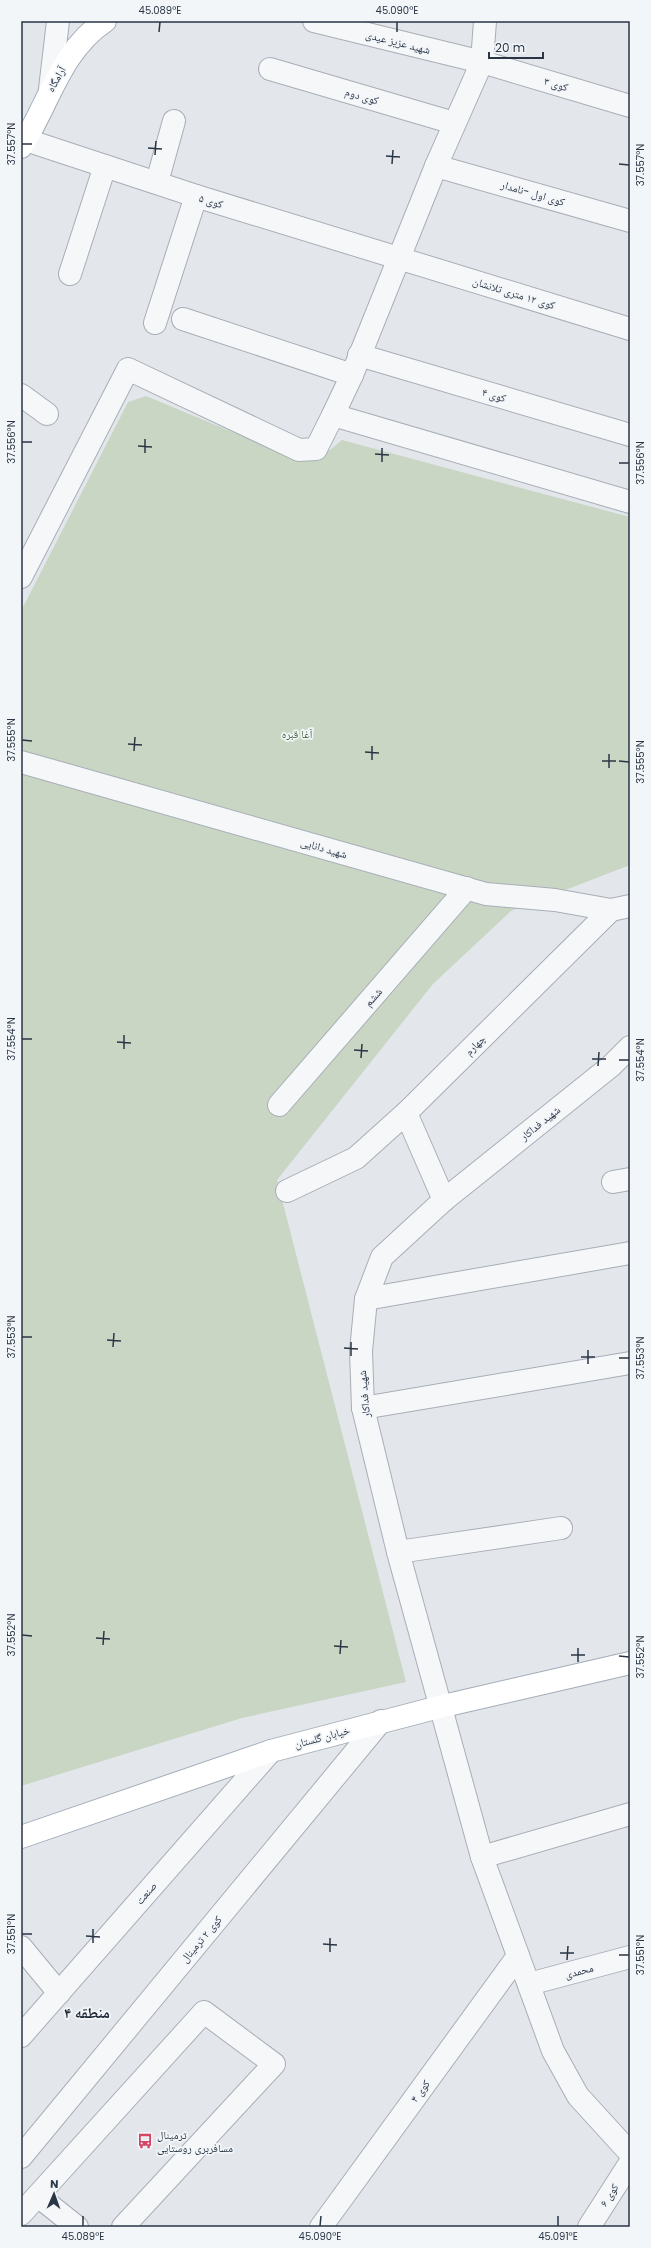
<svg xmlns="http://www.w3.org/2000/svg" width="651" height="2248" viewBox="0 0 651 2248" font-family="Poppins,'Noto Naskh Arabic',sans-serif">
<style>
.green{fill:#c9d6c4}
.lines{fill:none;stroke-linecap:round;stroke-linejoin:round}
.minor-casing{stroke:#a8aeb7;stroke-width:24}
.major-casing{stroke:#a2acb8;stroke-width:24}
.minor{stroke:#f6f7f9;stroke-width:22}
.major{stroke:#fff;stroke-width:22}
.ticks{fill:none;stroke:#2a3545;stroke-width:1.5}
.labels{text-anchor:middle;dominant-baseline:central;stroke-width:3.5;stroke-linejoin:round;paint-order:stroke}
.street-label{font-size:11px;fill:#2a3545;stroke:#f3f6f9}
.park-label{font-size:11px;fill:#416137;stroke:#f3f6f9}
.poi-label{font-size:11px;fill:#2a3545;stroke:#f3f6f9;text-anchor:start}
.district-label{font-size:15px;font-weight:bold;fill:#1c2635;stroke:#f3f6f9}
.neatline{fill:none;stroke:#2a3545;stroke-width:1.5}
.ticks-label{font-size:10px;text-anchor:middle;fill:#2a3545}
</style>
<rect width="100%" height="100%" fill="#e3e7ec"/>
<!-- green -->
<path class="green" d="M 146,396 L 290,456 L 319,459 L 342,440 L 630,517 L 630,865 L 511,911 L 433,984 L 277,1180 L 406,1682 L 242,1718 L 21,1786 L 21,611 L 128,402 Z"/>
<g class="lines">
<!-- minor casing -->
<g class="minor-casing">
<g id="minor">
<path d="M 314,21 L 482,62 L 630,106"/>
<path d="M 270,69 L 454,123"/>
<path d="M 50,89 L 58,21"/>
<path d="M 26,140 L 196,196 L 630,329"/>
<path d="M 436,166 L 630,221"/>
<path d="M 157,182 L 174,121"/>
<path d="M 70,274 L 105,166"/>
<path d="M 183,319 L 352,375"/>
<path d="M 155,323 L 196,196"/>
<path d="M 359,355 L 630,435"/>
<path d="M 21,395 L 47,414"/>
<path d="M 333,415 L 352,375 L 436,166 L 482,62 L 485,21"/>
<path d="M 21,577 L 128,369 L 299,450 L 316,449 L 333,415 L 630,502"/>
<path d="M 21,762 L 486,894 L 555,900 L 611,910 L 630,906"/>
<path d="M 630,1047 L 611,1066 L 444,1200 L 382,1257 L 366,1299 L 361,1351 L 363,1408 L 398,1552 L 482,1857 L 553,2051 L 578,2096 L 630,2153"/>
<path d="M 279,1105 L 467,888"/>
<path d="M 613,1182 L 630,1179"/>
<path d="M 287,1191 L 356,1158 L 406,1113"/>
<path d="M 444,1200 L 406,1113 L 611,910"/>
<path d="M 366,1299 L 630,1253"/>
<path d="M 363,1408 L 630,1363"/>
<path d="M 398,1552 L 561,1528"/>
<path d="M 482,1857 L 630,1814"/>
<path d="M 21,1947 L 59,1993"/>
<path d="M 529,1984 L 630,1957"/>
<path d="M 21,2036 L 271,1751"/>
<path d="M 21,2157 L 381,1721"/>
<path d="M 38,2196 L 77,2227"/>
<path d="M 21,2214 L 204,2012 L 274,2064 L 123,2227"/>
<path d="M 321,2227 L 518,1956"/>
<path d="M 589,2227 L 630,2163"/>
</g>
</g>
<!-- major casing -->
<g class="major-casing">
<g id="major">
<path d="M 21,147 C 49,104 60,51 105,21"/>
<path d="M 21,1837 L 271,1751 L 439,1707 L 630,1663"/>
</g>
</g>
<!-- minor -->
<use href="#minor" class="minor"/>
<!-- major -->
<use href="#major" class="major"/>
</g>
<!-- ticks -->
<path class="ticks" d="M 159,32 L 160,22M 397,32 L 397,22M 22,144 L 32,144M 148,148 L 162,149M 155,155 L 156,141M 386,156 L 400,157M 392,164 L 393,150M 619,164 L 629,165M 22,442 L 32,442M 138,446 L 152,447M 145,453 L 145,439M 375,454 L 389,455M 382,462 L 382,448M 619,463 L 629,463M 22,740 L 32,741M 128,744 L 142,745M 134,751 L 135,737M 365,752 L 379,753M 372,760 L 372,746M 602,761 L 616,761M 619,761 L 629,762M 609,768 L 609,754M 22,1039 L 32,1039M 117,1042 L 131,1043M 124,1049 L 124,1035M 354,1050 L 368,1051M 361,1058 L 362,1044M 592,1059 L 606,1059M 619,1060 L 629,1060M 598,1066 L 599,1052M 22,1337 L 32,1337M 107,1340 L 121,1341M 113,1347 L 114,1333M 344,1348 L 358,1349M 351,1356 L 351,1342M 581,1357 L 595,1357M 619,1358 L 629,1358M 588,1364 L 588,1350M 22,1635 L 32,1636M 96,1638 L 110,1639M 103,1645 L 104,1631M 334,1646 L 348,1647M 340,1654 L 341,1640M 571,1655 L 585,1655M 619,1656 L 629,1657M 578,1662 L 578,1648M 22,1934 L 32,1934M 86,1936 L 100,1937M 93,1943 L 93,1929M 323,1944 L 337,1945M 330,1952 L 330,1938M 560,1953 L 574,1953M 619,1955 L 629,1955M 567,1960 L 568,1946M 83,2226 L 83,2216M 320,2226 L 321,2216M 558,2226 L 558,2216"/>
<!-- icons -->
<defs>
<g id="bus-bare" transform="scale(1.2)"><path d="M-5-6H5V4H4V6H2V4H-2V6H-4V4H-5ZM-3.5-4V0h7V-4ZM-3.5 1.2v1.5H-2V1.2ZM2 1.2v1.5H3.5V1.2Z" fill="#d34563" stroke="#f3f6f9" stroke-width="2.5" paint-order="stroke"/></g>
</defs>
<g fill-rule="evenodd">
<use href="#bus-bare" x="145" y="2141"/>
</g>
<g class="labels">
<!-- street labels -->
<g class="street-label">
<text transform="translate(398 42) rotate(14)">شهید عزیز عیدی</text>
<text transform="translate(56 79) rotate(-61)">آرامگاه</text>
<text transform="translate(556 84) rotate(17)">کوی ۳</text>
<text transform="translate(362 96) rotate(16)">کوی دوم</text>
<text transform="translate(533 193) rotate(16)">کوی اول -نامدار</text>
<text transform="translate(211 201) rotate(17)">کوی ۵</text>
<text transform="translate(514 293) rotate(17)">کوی ۱۲ متری تلانشان</text>
<text transform="translate(494 395) rotate(16)">کوی ۴</text>
<text transform="translate(324 848) rotate(16)">شهید دانایی</text>
<text transform="translate(373 997) rotate(-49)">ششم</text>
<text transform="translate(475 1045) rotate(-45)">چهارم</text>
<text transform="translate(540 1123) rotate(-39)">شهید فداکار</text>
<text transform="translate(364 1394) rotate(-95)">شهید فداکار</text>
<text transform="translate(322 1737) rotate(-15)">خیابان گلستان</text>
<text transform="translate(146 1893) rotate(-49)">صنعت</text>
<text transform="translate(201 1939) rotate(-50)">کوی ۲ ترمینال</text>
<text transform="translate(579 1971) rotate(-15)">محمدی</text>
<text transform="translate(420 2091) rotate(-54)">کوی ۴</text>
<text transform="translate(609 2195) rotate(-57)">کوی ۶</text>
</g>
<!-- park labels -->
<g class="park-label">
<text x="297" y="734">آغا قبره</text>
</g>
<!-- poi labels -->
<g class="poi-label">
<text x="157" y="2135">ترمینال<tspan x="157" dy="13">مسافربری روستایی</tspan></text>
</g>
<!-- district labels -->
<g class="district-label">
<text x="87" y="2012">منطقه ۴</text>
</g>
</g>
<!-- border -->
<rect width="651" height="2248" fill="none" stroke="#f3f6f9" stroke-width="44"/>
<!-- north arrow -->
<g transform="translate(54 2194) rotate(2)" stroke="#f3f6f9" stroke-width="3" paint-order="stroke">
<path d="M0-3L7 15L0 10L-7 15Z" fill="#2a3545"/>
<text y="-6" font-size="11" font-weight="bold" text-anchor="middle" fill="#2a3545">N</text>
</g>
<!-- scale -->
<path d="M489 52v6h54v-6" fill="none" stroke="#2a3545" stroke-width="2"/>
<text x="495" y="52" font-size="12" fill="#2a3545" stroke="#f3f6f9" stroke-width="3" paint-order="stroke">20 m</text>
<rect x="22" y="22" width="607" height="2204" class="neatline"/>
<g class="ticks-label">
<text x="160" y="14">45.089°E</text>
<text x="397" y="14">45.090°E</text>
<text transform="translate(11 144) rotate(-90)" y="4">37.557°N</text>
<text transform="translate(640 165) rotate(-90)" y="4">37.557°N</text>
<text transform="translate(11 442) rotate(-90)" y="4">37.556°N</text>
<text transform="translate(640 463) rotate(-90)" y="4">37.556°N</text>
<text transform="translate(11 740) rotate(-90)" y="4">37.555°N</text>
<text transform="translate(640 762) rotate(-90)" y="4">37.555°N</text>
<text transform="translate(11 1039) rotate(-90)" y="4">37.554°N</text>
<text transform="translate(640 1060) rotate(-90)" y="4">37.554°N</text>
<text transform="translate(11 1337) rotate(-90)" y="4">37.553°N</text>
<text transform="translate(640 1358) rotate(-90)" y="4">37.553°N</text>
<text transform="translate(11 1635) rotate(-90)" y="4">37.552°N</text>
<text transform="translate(640 1657) rotate(-90)" y="4">37.552°N</text>
<text transform="translate(11 1934) rotate(-90)" y="4">37.551°N</text>
<text transform="translate(640 1955) rotate(-90)" y="4">37.551°N</text>
<text x="83" y="2240">45.089°E</text>
<text x="320" y="2240">45.090°E</text>
<text x="558" y="2240">45.091°E</text>
</g>
</svg>
